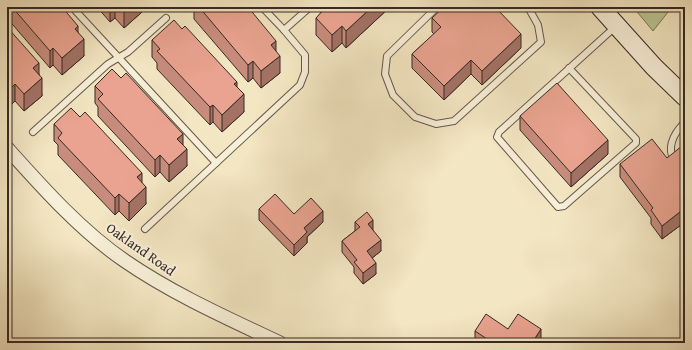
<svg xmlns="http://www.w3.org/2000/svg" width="692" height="350" viewBox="0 0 692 350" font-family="'Gentium Book Plus',serif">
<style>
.green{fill:#bbc493;stroke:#78765c}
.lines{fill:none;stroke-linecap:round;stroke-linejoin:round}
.service-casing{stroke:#65584c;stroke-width:8}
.minor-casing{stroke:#65584c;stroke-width:15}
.secondary-casing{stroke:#362924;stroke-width:20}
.service{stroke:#f7efd7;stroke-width:6}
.minor{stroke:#f7efd7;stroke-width:13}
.secondary{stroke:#f7efd7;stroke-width:18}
.wall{fill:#c88c7c;stroke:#362924}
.shaded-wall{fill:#a37265;stroke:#362924}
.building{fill:#e9a390;stroke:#362924}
.labels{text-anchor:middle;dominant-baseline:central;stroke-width:4;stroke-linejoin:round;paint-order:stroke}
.street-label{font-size:14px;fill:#362924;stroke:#f7efd7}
</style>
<rect width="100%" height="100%" fill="#f3e6c2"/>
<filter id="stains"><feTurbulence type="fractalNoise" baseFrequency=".005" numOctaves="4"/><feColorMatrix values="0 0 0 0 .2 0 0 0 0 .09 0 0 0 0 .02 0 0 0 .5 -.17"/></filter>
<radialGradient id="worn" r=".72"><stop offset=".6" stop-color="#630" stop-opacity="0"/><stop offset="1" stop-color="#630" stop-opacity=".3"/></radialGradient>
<!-- green -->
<path class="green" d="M 633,7 L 672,7 L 653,31 Z"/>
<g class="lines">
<!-- service casing -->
<g class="service-casing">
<g id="service">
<path d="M 72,7 L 216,163"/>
<path d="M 437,7 L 387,56 L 385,74 L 393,95 L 415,117 L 436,124 L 454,121 L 541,42 L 538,25 L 528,7"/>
<path d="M 284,30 L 310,7"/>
<path d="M 569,68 L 636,139 L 636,143 L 564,206 L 558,207 L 497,137 L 499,132 L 615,27"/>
<path d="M 33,132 L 108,64 L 128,52 L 166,18"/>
<path d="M 674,161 C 666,146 675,132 685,122"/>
<path d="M 145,229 L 300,85 L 305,72 L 305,55 L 284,30 L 262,7"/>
</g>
</g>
<!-- minor casing -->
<g class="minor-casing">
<path id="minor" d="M 7,148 C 42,187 81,231 125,261 C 173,294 227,318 280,343"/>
</g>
<!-- secondary casing -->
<g class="secondary-casing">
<path id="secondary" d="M 600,7 L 654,67 L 685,97"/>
</g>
<!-- service -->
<use href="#service" class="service"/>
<!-- minor -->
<use href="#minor" class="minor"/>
<!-- secondary -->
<use href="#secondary" class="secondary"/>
</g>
<!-- wall -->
<g class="wall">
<path d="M 7,7 L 62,7 L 78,32 L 84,56 L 62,75 L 53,65 L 50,68 L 7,18 Z"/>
<path d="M 97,7 L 142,7 L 142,12 L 124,28 L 115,18 L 110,22 Z"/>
<path d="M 192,7 L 248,7 L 280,73 L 261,88 L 253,78 L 248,82 L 194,19 L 194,9 Z"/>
<path d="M 321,7 L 390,7 L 346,48 L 342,43 L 332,52 L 316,35 L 316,18 L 321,13 Z"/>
<path d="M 432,18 L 521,48 L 482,85 L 471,74 L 444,100 L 412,68 L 412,54 L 434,34 L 432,32 Z"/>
<path d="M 7,27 L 39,74 L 42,96 L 24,111 L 15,101 L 11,105 L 7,101 Z"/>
<path d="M 182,29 L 237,88 L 244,112 L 222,132 L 213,122 L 210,125 L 157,69 L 157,63 L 152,57 L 152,40 Z"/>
<path d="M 95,86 L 183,145 L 187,166 L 169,182 L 160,172 L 155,177 L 98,116 L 98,107 L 95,103 Z"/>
<path d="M 520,116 L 608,154 L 571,187 L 520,130 Z"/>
<path d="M 54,124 L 142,183 L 146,204 L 129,221 L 119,211 L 115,215 L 58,155 L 58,145 L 54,141 Z"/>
<path d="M 685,150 L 685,222 L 662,239 L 651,224 L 651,218 L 620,177 L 620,164 L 667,158 Z"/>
<path d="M 259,209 L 294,214 L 323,222 L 307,237 L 307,243 L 294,256 L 259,220 Z"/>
<path d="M 355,222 L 373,230 L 381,251 L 372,258 L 376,274 L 363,284 L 354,273 L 354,267 L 342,252 L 342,241 L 355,231 Z"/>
<path d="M 508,329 L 541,340 L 539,343 L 476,343 L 475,342 L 475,331 Z"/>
</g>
<!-- shaded-wall -->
<g class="shaded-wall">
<path d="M 110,7 L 115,7 L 115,18 L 110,22 Z"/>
<path d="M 128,7 L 142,7 L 142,12 L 124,28 L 124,10 Z"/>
<path d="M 372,7 L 390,7 L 346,48 L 346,31 Z"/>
<path d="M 78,26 L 78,43 L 75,29 Z"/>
<path d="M 342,26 L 342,43 L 332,52 L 332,35 Z"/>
<path d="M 521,34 L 521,48 L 482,85 L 482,71 Z"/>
<path d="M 84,39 L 84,56 L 62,75 L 62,58 Z"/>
<path d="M 276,41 L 276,58 L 271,45 Z"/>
<path d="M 53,48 L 53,65 L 50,68 L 50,51 Z"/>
<path d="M 280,56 L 280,73 L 261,88 L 261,71 Z"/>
<path d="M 471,60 L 471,74 L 444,100 L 444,86 Z"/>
<path d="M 253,61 L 253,78 L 248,82 L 248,65 Z"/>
<path d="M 39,63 L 39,81 L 33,68 Z"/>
<path d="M 42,78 L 42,96 L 24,111 L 24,94 Z"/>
<path d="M 237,82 L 237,99 L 234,84 Z"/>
<path d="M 15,84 L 15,101 L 11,105 L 11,88 Z"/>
<path d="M 244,94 L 244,112 L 222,132 L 222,115 Z"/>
<path d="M 213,105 L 213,122 L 210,125 L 210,107 Z"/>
<path d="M 183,134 L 183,151 L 177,139 Z"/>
<path d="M 608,140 L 608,154 L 571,187 L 571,173 Z"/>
<path d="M 187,149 L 187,166 L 169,182 L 169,165 Z"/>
<path d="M 160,155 L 160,172 L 155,177 L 155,160 Z"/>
<path d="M 142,173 L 142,190 L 137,177 Z"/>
<path d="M 146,187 L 146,204 L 129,221 L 129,203 Z"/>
<path d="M 119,194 L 119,211 L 115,215 L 115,198 Z"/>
<path d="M 685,208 L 685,222 L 662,239 L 662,226 Z"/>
<path d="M 323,211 L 323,222 L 307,237 L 307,243 L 294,256 L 294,245 L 304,228 Z"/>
<path d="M 373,220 L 373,231 L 368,224 Z"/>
<path d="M 381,240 L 381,251 L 367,262 L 367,251 Z"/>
<path d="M 376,263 L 376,274 L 363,284 L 363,273 Z"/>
<path d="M 541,329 L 541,340 L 539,343 L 532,343 Z"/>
</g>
<!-- building -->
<g class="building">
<path d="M 12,7 L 62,7 L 78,26 L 75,29 L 84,39 L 62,58 L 53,48 L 50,51 Z"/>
<path d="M 121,7 L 128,7 L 124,10 Z"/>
<path d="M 199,7 L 248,7 L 276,41 L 271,45 L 280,56 L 261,71 L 253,61 L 248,65 Z"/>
<path d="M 324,7 L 372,7 L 346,31 L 342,26 L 332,35 L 316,18 L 325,8 Z"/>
<path d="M 444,7 L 495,7 L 521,34 L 482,71 L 471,60 L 444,86 L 412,54 L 441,27 L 432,18 Z"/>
<path d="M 174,20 L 182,29 L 185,26 L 237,82 L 234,84 L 244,94 L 222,115 L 213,105 L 210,107 L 157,51 L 160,49 L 152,40 Z"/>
<path d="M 7,27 L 39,63 L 33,68 L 42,78 L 24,94 L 15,84 L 11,88 L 7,84 Z"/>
<path d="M 112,69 L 121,78 L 126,73 L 183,134 L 177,139 L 187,149 L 169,165 L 160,155 L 155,160 L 98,99 L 103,94 L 95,86 Z"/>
<path d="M 557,83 L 608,140 L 571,173 L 520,116 Z"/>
<path d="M 71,108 L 80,117 L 85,112 L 142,173 L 137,177 L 146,187 L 129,203 L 119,194 L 115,198 L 58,138 L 62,133 L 54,124 Z"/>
<path d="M 652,139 L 667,158 L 682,146 L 685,150 L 685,173 L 684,175 L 685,176 L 685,208 L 662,226 L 651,210 L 653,208 L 620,164 Z"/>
<path d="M 275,194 L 294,214 L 311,198 L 323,211 L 304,228 L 307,232 L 294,245 L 259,209 Z"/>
<path d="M 367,212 L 373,220 L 368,224 L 381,240 L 367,251 L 376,263 L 363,273 L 354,262 L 357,260 L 342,241 L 360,227 L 355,222 Z"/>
<path d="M 486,314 L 508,329 L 518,314 L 541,329 L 532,343 L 493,343 L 475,331 Z"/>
<path d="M 625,340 L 627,343 L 621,343 Z"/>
</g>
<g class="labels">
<!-- street labels -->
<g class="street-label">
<text transform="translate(141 249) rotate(35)">Oakland Road</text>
</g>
</g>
<!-- margin -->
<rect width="692" height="350" fill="none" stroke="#f3e6c2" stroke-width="24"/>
<rect x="8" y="8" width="676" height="334" fill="none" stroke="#362924" stroke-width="2"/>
<rect x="12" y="12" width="668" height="326" fill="none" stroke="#362924"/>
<rect width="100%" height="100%" filter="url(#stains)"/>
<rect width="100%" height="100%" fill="url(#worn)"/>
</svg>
